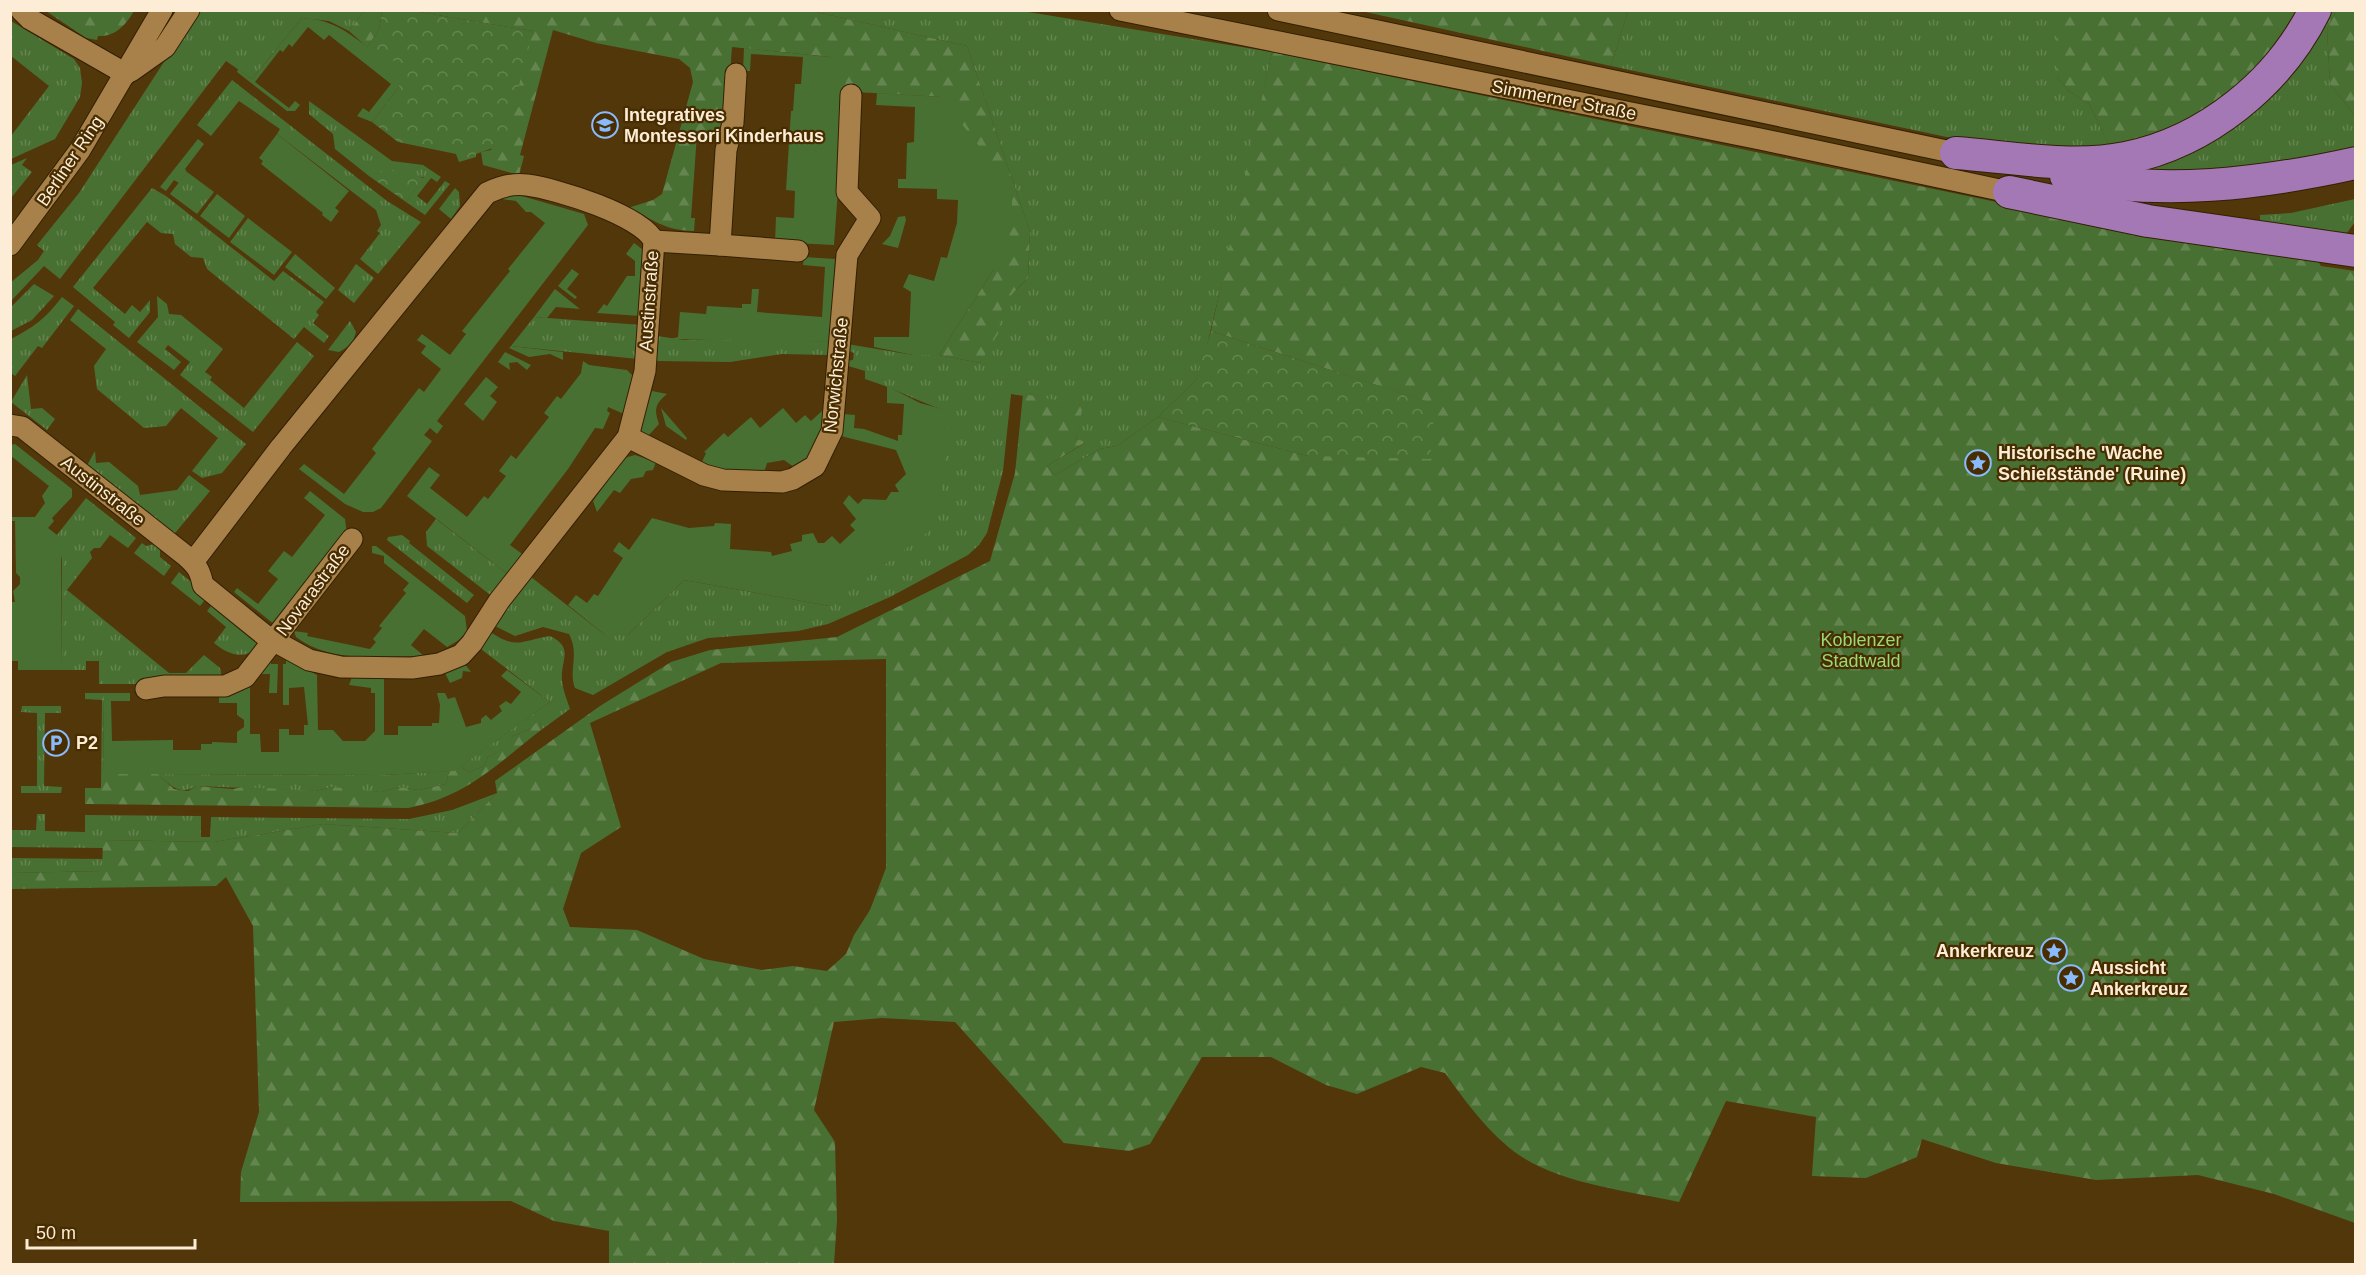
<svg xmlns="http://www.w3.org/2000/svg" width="2366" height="1275" viewBox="0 0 2366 1275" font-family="Helvetica,sans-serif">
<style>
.grass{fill:url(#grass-tufts)}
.forest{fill:url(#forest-firs);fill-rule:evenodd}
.park{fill:url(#park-crowns)}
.garden{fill:#497033}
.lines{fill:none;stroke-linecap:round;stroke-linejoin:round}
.minor-casing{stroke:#332003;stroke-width:23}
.highway-casing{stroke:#332003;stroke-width:34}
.minor{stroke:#a7804a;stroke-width:21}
.highway{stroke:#a378b5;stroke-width:32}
.labels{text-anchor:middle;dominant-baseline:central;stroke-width:4.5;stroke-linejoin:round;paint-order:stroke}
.street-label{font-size:18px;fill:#fdecd6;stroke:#472d00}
.poi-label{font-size:18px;font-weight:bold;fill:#fdecd6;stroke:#472d00;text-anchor:start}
.park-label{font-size:18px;fill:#9ada75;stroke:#472d00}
</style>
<defs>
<pattern id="grass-tufts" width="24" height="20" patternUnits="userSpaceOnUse" patternTransform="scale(1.5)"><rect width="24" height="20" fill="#497033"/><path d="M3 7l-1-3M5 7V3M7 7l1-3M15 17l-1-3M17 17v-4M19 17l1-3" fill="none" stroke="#648550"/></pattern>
<pattern id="forest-firs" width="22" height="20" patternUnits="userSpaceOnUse" patternTransform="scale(1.5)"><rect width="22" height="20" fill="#497033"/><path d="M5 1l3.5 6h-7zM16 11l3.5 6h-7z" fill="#648550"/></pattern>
<pattern id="park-crowns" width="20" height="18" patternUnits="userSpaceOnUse" patternTransform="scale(1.5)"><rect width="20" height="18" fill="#497033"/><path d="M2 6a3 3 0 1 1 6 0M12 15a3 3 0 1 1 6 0" fill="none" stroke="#648550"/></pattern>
</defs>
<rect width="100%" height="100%" fill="#52370b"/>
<!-- grass -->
<g class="grass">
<path d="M 312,10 L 364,11 L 349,31 L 329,21 L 302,18 L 252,79 L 226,61 L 60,279 L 44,266 L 11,301 L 10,283 L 38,260 L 44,251 L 37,245 L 79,193 L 197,11 Z"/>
<path d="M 812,11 L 1022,11 L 1272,52 L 1236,223 L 1204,358 L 1196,380 L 1158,417 L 1117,446 L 1100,449 L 1055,475 L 1047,466 L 1085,443 L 1076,439 L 1082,405 L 1011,394 L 1003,471 L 987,533 L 979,545 L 968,555 L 890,597 L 828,624 L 798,631 L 708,638 L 667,652 L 593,695 L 575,688 C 568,670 580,655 569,634 L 543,627 L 515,636 L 495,626 L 495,623 L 531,577 L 605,635 L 628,635 L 684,580 L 830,606 L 950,412 C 920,403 895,388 865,379 L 865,371 L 845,365 L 846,361 L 853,360 L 854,353 L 846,350 L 847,344 L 913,355 L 939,355 L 980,363 L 1004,302 L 1028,278 L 1030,232 L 967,46 Z"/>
<path d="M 1628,11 L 2057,11 L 2057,77 L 2069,91 L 2089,104 L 2111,149 L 1994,147 L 1611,66 Z"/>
<path d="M 2324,11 L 2336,11 L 2327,29 L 2330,84 L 2355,116 L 2355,155 L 2167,179 L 2126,167 L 2152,160 Z"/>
<path d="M 11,21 L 74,59 L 80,68 L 82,83 L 80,97 L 55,139 L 11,159 L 11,136 L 49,86 L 11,56 Z"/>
<path d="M 232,80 L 387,201 L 421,222 L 378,274 L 360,259 L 380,233 L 377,231 L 381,225 L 376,210 L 277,134 L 280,129 L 239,101 L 211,136 L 197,125 Z"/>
<path d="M 309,101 L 392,161 L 423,165 L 441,177 L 437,182 L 431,178 L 417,196 L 427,204 L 445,181 L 450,184 L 425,215 L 406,202 L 424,177 L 369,176 L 335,149 L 333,134 L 309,114 Z"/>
<path d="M 27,158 L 22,165 L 32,172 L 11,198 L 11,165 Z"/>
<path d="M 187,172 L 214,192 L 197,214 L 170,194 Z"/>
<path d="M 152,188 L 166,196 L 274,281 L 283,271 L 324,302 L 316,312 L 319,315 L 313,323 L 329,336 L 324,343 L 304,327 L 294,339 L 207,269 L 203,258 L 191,257 L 175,244 L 173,234 L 161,233 L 147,222 L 93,288 L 125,314 L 132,305 L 140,312 L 150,300 L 150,312 L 129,338 L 113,325 L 115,322 L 73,287 Z"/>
<path d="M 455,188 L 459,192 L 460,206 L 451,219 L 439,209 Z"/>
<path d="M 217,194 L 245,216 L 229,238 L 200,216 Z"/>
<path d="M 2355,199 L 2355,222 L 2346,234 L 2260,223 L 2260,215 L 2291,213 Z"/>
<path d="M 248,218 L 292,252 L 274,275 L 230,242 Z"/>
<path d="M 295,254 L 335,288 L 326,299 L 285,267 Z"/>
<path d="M 356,264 L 374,278 L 354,303 L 338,290 Z"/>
<path d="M 34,284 L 54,296 L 32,320 L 11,331 L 11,307 Z"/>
<path d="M 157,296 L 167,304 L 169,314 L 181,315 L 223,349 L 205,372 L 212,377 L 210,380 L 244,408 L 297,342 L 314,356 L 253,432 L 180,375 L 190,362 L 168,345 L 165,349 L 181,362 L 174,370 L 137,342 L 158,317 Z"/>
<path d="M 62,297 L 74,306 L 42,348 L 38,346 L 15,376 L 11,373 L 11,339 C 33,328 47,317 62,297 Z"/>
<path d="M 78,309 L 246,444 L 222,473 L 202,478 L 192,471 L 218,438 L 181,408 L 166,426 L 144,428 L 97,389 L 94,366 L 106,349 L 70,320 Z"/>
<path d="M 534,317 L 641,325 L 638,359 L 511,346 Z"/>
<path d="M 350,321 L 356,332 L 352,344 L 339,352 L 328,350 Z"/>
<path d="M 657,336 L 684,340 L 743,338 L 830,342 L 829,355 L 782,354 L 730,362 L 658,361 L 654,358 Z"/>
<path d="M 27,375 L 31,409 L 42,408 L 55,419 L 47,430 L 11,402 Z"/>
<path d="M 95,451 L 96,463 L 109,462 L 138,486 L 140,495 L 177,490 L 189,475 L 210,491 L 171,538 L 85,469 Z"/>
<path d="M 86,498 L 136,538 L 128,548 L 110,535 L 100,548 L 94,548 L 90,552 L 92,558 L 67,590 L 169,673 L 186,673 L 204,655 L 220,668 L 222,678 L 154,684 L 99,684 L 99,661 L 86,661 L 86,670 L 62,670 L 62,560 L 57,535 Z"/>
<path d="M 436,519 L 510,576 L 493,597 L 427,546 L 426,532 Z"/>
<path d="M 402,535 L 410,541 L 409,543 L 474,595 L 467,603 L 387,540 L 388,537 Z"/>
<path d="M 142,543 L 146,546 L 154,544 L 160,548 L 160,557 L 171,566 L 164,576 L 134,553 Z"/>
<path d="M 179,572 L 208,596 L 200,606 L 171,583 Z"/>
<path d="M 215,601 L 259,636 L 258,647 C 243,661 228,654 214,643 L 226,627 L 207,611 Z"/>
<path d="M 492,633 C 517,650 523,640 550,636 C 575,648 560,660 562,681 C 563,690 567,700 570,709 L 541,730 L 540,720 L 530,729 L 513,736 L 505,749 L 488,757 L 484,766 L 469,772 L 460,766 L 550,702 L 477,646 L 485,635 Z"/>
<path d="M 22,706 L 61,706 L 61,713 L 45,713 L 44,786 L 62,787 L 61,793 L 21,793 L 21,786 L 37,786 L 37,713 L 21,712 Z"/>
<path d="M 449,771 L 446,784 L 419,790 L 398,787 L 382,792 L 362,791 L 333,787 L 315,791 L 197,786 C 179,796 171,786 158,774 L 384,775 Z"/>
<path d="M 497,793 L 458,833 L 323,824 L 214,842 L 103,840 L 103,848 L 11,847 L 11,830 L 36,830 L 37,814 L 45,814 L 45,831 L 85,832 L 85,815 L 201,816 L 201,837 L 210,837 L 211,817 L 409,819 L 452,810 Z"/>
<path d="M 10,858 L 103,859 L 103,871 L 11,873 Z"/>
</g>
<!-- forest -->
<g class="forest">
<path d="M 46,11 L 134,11 C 126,25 115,37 98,36 L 97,40 L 86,38 Z"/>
<path d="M 364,11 L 382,11 L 379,30 L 367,47 L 349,31 Z"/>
<path d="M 414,11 L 812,11 L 967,46 L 1030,232 L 1028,278 C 1012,294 995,308 999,332 L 980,363 L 939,355 L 994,269 L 941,97 L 857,92 L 845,87 L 830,57 L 732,47 L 727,111 L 715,111 L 714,120 L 727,120 L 715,134 L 697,134 L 691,218 L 695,218 L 694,231 C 663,230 655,220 628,208 L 653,200 L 662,194 L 693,82 L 690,68 L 679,59 L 596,43 L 553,30 L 520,155 L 524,156 L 519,175 L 483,165 L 481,152 L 491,150 L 533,31 Z"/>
<path d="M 1361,11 L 1628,10 L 1628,11 L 1611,66 Z"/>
<path d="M 2057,11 L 2296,11 C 2272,51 2232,101 2190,122 C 2166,134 2136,140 2111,149 L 2089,104 L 2069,91 L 2057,77 Z"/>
<path d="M 2336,11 L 2355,11 L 2355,116 L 2330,84 L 2327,29 Z"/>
<path d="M 1272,52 L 2108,225 L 2315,256 L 2321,266 L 2355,271 L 2355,1223 L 2274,1194 L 2198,1175 L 2096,1180 L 1996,1163 L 1922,1139 L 1917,1157 L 1866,1178 L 1812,1176 L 1816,1117 L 1726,1101 L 1679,1202 C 1629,1191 1562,1184 1519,1155 C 1489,1134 1466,1102 1445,1073 L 1421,1067 L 1357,1094 L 1326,1085 L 1271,1057 L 1202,1057 L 1150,1144 L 1129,1151 L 1064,1143 L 955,1022 L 882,1018 L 834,1022 L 814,1110 L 835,1142 L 837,1220 L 834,1264 L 609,1264 L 609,1231 L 554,1221 L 511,1201 L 240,1202 L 241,1172 L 259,1112 L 253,926 L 226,877 L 216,886 L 11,889 L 10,873 L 102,871 L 103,840 L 214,842 L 323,824 L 458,833 L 497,793 L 495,781 L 600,706 L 671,662 L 710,650 L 837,637 L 990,561 L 1015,473 L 1023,394 L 1083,405 L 1076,439 L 1086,442 L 1047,466 L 1055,475 L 1100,449 L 1117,446 L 1158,417 L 1308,456 L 1434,404 L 1211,331 ZM 886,659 L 886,868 L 870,910 L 854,935 L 846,954 L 827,971 L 793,966 L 762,970 L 704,959 L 637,930 L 570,927 L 563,909 L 581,853 L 621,827 L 590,723 L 721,663 Z"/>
<path d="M 85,693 L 104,693 L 103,773 L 158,774 L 174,789 L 188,791 L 197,786 L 233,789 L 244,787 L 315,791 L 333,787 L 382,792 L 398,787 L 419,790 L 446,784 L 449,771 L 460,766 L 469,772 L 484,766 L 488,757 L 504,749 L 513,736 L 530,729 L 540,719 L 541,730 C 496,765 466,797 408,808 L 85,804 L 85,788 L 101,788 L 102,700 L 85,699 Z"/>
</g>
<!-- park -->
<g class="park">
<path d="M 382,11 L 414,11 L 533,31 L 504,144 L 476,154 L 476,157 L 459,162 L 456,154 L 398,142 L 372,122 L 399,87 L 382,58 L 367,47 L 379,30 Z"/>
<path d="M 385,168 L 424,178 L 406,202 L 369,176 L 377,176 Z"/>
<path d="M 1211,331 L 1435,404 L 1430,459 L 1308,456 L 1158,417 L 1196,380 Z"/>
</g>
<!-- garden -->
<g class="garden">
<path d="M 302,18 C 350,20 361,53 403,64 L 399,87 L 372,122 L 357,116 L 363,108 L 369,112 L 391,84 L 329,35 L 324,40 L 308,27 L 292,47 L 289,44 L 283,52 L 280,50 L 255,82 L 289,108 L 295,101 L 300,105 L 295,111 L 287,111 L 237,72 L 238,69 L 252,79 Z"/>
<path d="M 744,48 L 830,57 L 846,76 L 834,245 L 775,242 L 776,217 L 794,218 L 795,191 L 786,190 L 791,111 L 793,111 L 795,84 L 801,84 L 803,57 L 751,54 L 750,71 L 743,71 Z"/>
<path d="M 877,93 L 941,97 L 1013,190 L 1007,264 L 994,269 L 939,355 L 913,355 L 874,347 L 874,337 L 909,337 L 911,292 L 903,287 L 909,274 L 934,281 L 941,257 L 947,258 L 957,223 L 958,200 L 937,199 L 937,189 L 898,188 L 898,179 L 906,179 L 907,143 L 914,142 L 915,107 L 876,105 Z"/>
<path d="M 277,134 L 349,191 L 335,208 L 339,211 L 331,222 L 322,215 L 323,213 L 261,164 L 263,161 L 259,158 Z"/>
<path d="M 198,139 L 204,144 L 185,169 L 187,172 L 179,183 L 174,180 L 166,191 L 160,187 Z"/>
<path d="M 515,194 L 584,214 L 588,225 L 437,421 L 443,426 L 437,434 L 430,428 L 424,435 L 432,441 L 381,508 L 373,512 L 363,512 L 345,504 L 299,469 L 304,464 L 344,494 L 376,453 L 372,449 L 419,388 L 424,392 L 441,369 L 421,353 L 426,346 L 417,340 L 422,334 L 450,355 L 466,334 L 462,331 L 510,271 L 508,269 L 545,223 L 531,212 L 526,212 L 516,201 L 502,199 L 500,196 Z"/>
<path d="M 905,216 L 906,220 L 898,248 L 882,244 L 890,236 L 898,217 Z"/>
<path d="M 634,243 L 642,249 L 644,256 L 641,316 L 597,313 L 604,304 L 607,306 L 627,276 L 635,276 L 635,261 L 626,254 Z"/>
<path d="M 804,257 L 835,259 L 830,342 L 671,339 L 678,337 L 680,312 L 706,314 L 707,306 L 742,308 L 742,304 L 751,304 L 752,289 L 759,289 L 757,312 L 822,317 L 825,267 L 803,265 Z"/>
<path d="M 572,269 L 579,274 L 567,289 L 577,297 L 575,299 L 558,286 Z"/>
<path d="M 555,289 L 580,309 L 556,307 L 547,318 L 534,317 Z"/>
<path d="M 511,346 L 563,352 L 563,360 L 550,354 L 529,357 L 509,348 Z"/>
<path d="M 505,352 L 531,365 L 527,370 L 517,362 L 509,363 L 510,370 L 498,362 Z"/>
<path d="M 583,361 L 589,365 L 627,370 L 634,377 L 624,414 L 608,407 L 607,411 L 610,413 L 603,429 L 595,428 L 568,469 L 510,545 L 525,556 L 510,576 L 407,496 L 429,467 L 440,475 L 430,488 L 467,517 L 484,496 L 488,499 L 506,476 L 499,471 L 511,455 L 516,459 L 549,417 L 544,413 L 557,396 L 561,399 L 581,373 Z"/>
<path d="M 486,377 L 498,387 L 490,396 L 497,402 L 483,421 L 464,404 Z"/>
<path d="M 887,386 L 920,403 L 950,411 L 937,525 L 830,606 L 684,580 L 628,635 L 605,635 L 568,605 L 576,595 L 587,603 L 594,594 L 598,596 L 623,558 L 613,551 L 619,542 L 629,550 L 652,518 L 689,528 L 714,526 L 715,523 L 731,524 L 730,549 L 771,552 L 772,556 L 792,551 L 790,544 L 802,541 L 802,535 L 813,533 L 818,543 L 824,543 L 832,536 L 840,544 L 855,530 L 850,525 L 856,519 L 843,503 L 849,495 L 858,504 L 863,499 L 886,500 L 891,492 L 899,492 L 895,485 L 906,474 L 896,450 L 841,436 L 843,414 L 855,415 L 854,428 L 864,429 L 898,441 L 898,435 L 902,435 L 904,404 L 887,403 Z"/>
<path d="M 652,391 L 667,394 C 655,404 654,409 659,424 L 648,436 L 640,433 L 639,410 L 647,407 Z"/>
<path d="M 825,404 C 826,432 821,453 794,467 L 784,460 L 767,463 L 764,473 L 729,474 L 701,464 L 706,453 L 704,452 L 724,433 L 728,437 L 751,417 L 760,428 L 783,408 L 796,423 L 805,415 L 811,421 L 822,411 Z"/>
<path d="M 661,408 L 687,438 L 686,440 L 666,426 Z"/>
<path d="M 15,444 L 72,489 L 72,497 L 52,518 L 54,521 L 48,528 L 61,538 L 62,670 L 18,670 L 18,661 L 12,661 L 12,602 L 15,602 L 13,591 L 20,584 L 20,577 L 16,573 L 15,521 L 11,521 L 11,517 L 35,517 L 45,503 L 42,496 L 49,486 L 11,456 L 11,445 Z"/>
<path d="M 635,455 L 656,462 L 653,470 L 646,471 L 643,477 L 631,479 L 620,493 L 614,490 L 597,512 L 593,501 L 624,458 Z"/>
<path d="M 310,491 L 345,519 L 347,535 L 275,625 L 234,592 L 237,588 L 258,604 L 278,579 L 268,571 L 284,551 L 292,557 L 325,515 L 304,498 Z"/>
<path d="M 372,546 L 376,546 L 465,616 L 467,631 L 459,640 L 447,647 L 424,629 L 411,645 L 424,656 C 381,656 332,664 296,637 L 294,631 L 308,633 L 307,636 L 370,649 L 376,642 L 373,639 L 382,628 L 379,626 L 406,593 L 403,590 L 409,583 L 384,563 L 384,556 L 372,553 Z"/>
<path d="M 271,658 L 271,664 L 278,664 L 277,693 L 269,693 L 270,674 L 260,674 Z"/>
<path d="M 286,659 L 317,675 L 318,730 L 333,730 L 343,741 L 365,741 L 375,731 L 375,693 L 371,693 L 371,688 L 349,685 L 352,677 L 384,678 L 384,735 L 398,735 L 398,726 L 432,726 L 432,723 L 439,723 L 440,705 L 437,693 L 445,693 L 448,699 L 455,697 L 466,727 L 481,723 L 481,719 L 486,715 L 491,720 L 502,711 L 499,706 L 506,701 L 511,704 L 521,692 L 501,676 L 507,670 L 550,702 L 454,771 L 384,775 L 103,774 L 104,693 L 130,693 L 130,701 L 111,701 L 112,741 L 173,740 L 173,750 L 201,750 L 201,744 L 212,744 L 212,742 L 237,743 L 237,732 L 244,727 L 244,720 L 237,715 L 237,703 L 219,703 L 219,693 L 250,683 L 250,734 L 260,734 L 261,752 L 279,752 L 279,729 L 289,729 L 289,735 L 304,735 L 304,725 L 308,725 L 304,687 L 289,688 L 289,705 L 283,705 L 283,664 L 286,664 Z"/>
<path d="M 464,663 L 471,672 L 463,671 L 462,678 L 450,683 L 443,669 Z"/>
</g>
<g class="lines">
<!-- minor casing -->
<g class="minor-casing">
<g id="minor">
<path d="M 21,10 L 30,19 L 126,74"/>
<path d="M 1120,10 L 1760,139 L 2009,192"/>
<path d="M 1278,10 L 1956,153"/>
<path d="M 131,71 L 165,47 L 189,10"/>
<path d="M 654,241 L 720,245 L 726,150 L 733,123 L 736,74"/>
<path d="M 10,245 L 80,150 L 162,10"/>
<path d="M 720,245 L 798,251"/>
<path d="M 10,425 L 22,427 L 186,556 C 197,566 200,570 203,585 L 267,637 L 309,660 L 341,667 L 412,668 L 439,664 L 461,655 L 472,643 L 499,601 L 628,437 L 645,371 L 654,241 C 641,215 557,189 527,185 C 513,183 499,187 487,193 L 281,447 L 193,562"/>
<path d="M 628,437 L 704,475 L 723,480 L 782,482 L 793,479 L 815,466 L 832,431 L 847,255 L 870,218 L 847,192 L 851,95"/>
<path d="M 146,689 L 164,686 L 225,686 L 245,677 L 352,539"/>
</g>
</g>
<!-- highway casing -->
<g class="highway-casing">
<g id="highway">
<path d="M 1956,153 C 2010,157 2072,169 2126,158 C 2206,142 2279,83 2315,10"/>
<path d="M 2066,176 C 2162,196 2261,184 2356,163"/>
<path d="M 2009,192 L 2148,221 L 2356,251"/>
</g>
</g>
<!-- minor -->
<use href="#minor" class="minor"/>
<!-- highway -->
<use href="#highway" class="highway"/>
</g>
<!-- icons -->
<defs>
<g id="school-ring" transform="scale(1.35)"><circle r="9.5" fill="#472d00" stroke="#88bafc" stroke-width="1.5"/><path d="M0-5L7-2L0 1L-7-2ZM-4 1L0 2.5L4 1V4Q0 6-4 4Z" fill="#88bafc"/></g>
<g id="sight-ring" transform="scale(1.35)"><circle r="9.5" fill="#472d00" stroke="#88bafc" stroke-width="1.5"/><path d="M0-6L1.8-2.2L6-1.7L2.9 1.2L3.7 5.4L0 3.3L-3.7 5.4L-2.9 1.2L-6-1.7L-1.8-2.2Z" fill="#88bafc"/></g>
<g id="parking-ring" transform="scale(1.35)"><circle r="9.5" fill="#472d00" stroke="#88bafc" stroke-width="1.5"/><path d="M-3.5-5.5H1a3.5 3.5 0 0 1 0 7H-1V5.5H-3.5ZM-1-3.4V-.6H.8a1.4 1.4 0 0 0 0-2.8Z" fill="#88bafc"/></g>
</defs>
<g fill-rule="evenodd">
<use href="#school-ring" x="605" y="125"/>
<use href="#sight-ring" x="1978" y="463"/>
<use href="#parking-ring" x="56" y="743"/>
<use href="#sight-ring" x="2054" y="951"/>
<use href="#sight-ring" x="2071" y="978"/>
</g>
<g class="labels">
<!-- street labels -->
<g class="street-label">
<text transform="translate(1564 100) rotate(11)">Simmerner Straße</text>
<text transform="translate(70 161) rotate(-56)">Berliner Ring</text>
<text transform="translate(649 301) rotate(-86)">Austinstraße</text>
<text transform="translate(836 375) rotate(-84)">Norwichstraße</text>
<text transform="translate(103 491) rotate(38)">Austinstraße</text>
<text transform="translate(313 590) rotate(-53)">Novarastraße</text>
</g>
<!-- poi labels -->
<g class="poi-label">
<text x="624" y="115">Integratives<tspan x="624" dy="21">Montessori Kinderhaus</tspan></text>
<text x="1998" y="453">Historische 'Wache<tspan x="1998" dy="21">Schießstände' (Ruine)</tspan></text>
<text x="76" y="743">P2</text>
<text x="2034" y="951" text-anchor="end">Ankerkreuz</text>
<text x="2090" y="968">Aussicht<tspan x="2090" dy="21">Ankerkreuz</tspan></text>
</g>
<!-- park labels -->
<g class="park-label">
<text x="1861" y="640">Koblenzer<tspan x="1861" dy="21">Stadtwald</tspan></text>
</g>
</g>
<!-- border -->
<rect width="2366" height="1275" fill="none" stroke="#fdecd6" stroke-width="24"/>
<!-- scale -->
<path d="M27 1239v9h168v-9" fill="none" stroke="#fdecd6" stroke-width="3"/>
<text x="36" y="1239" font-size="18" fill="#fdecd6" stroke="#472d00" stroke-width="4.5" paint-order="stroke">50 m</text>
</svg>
